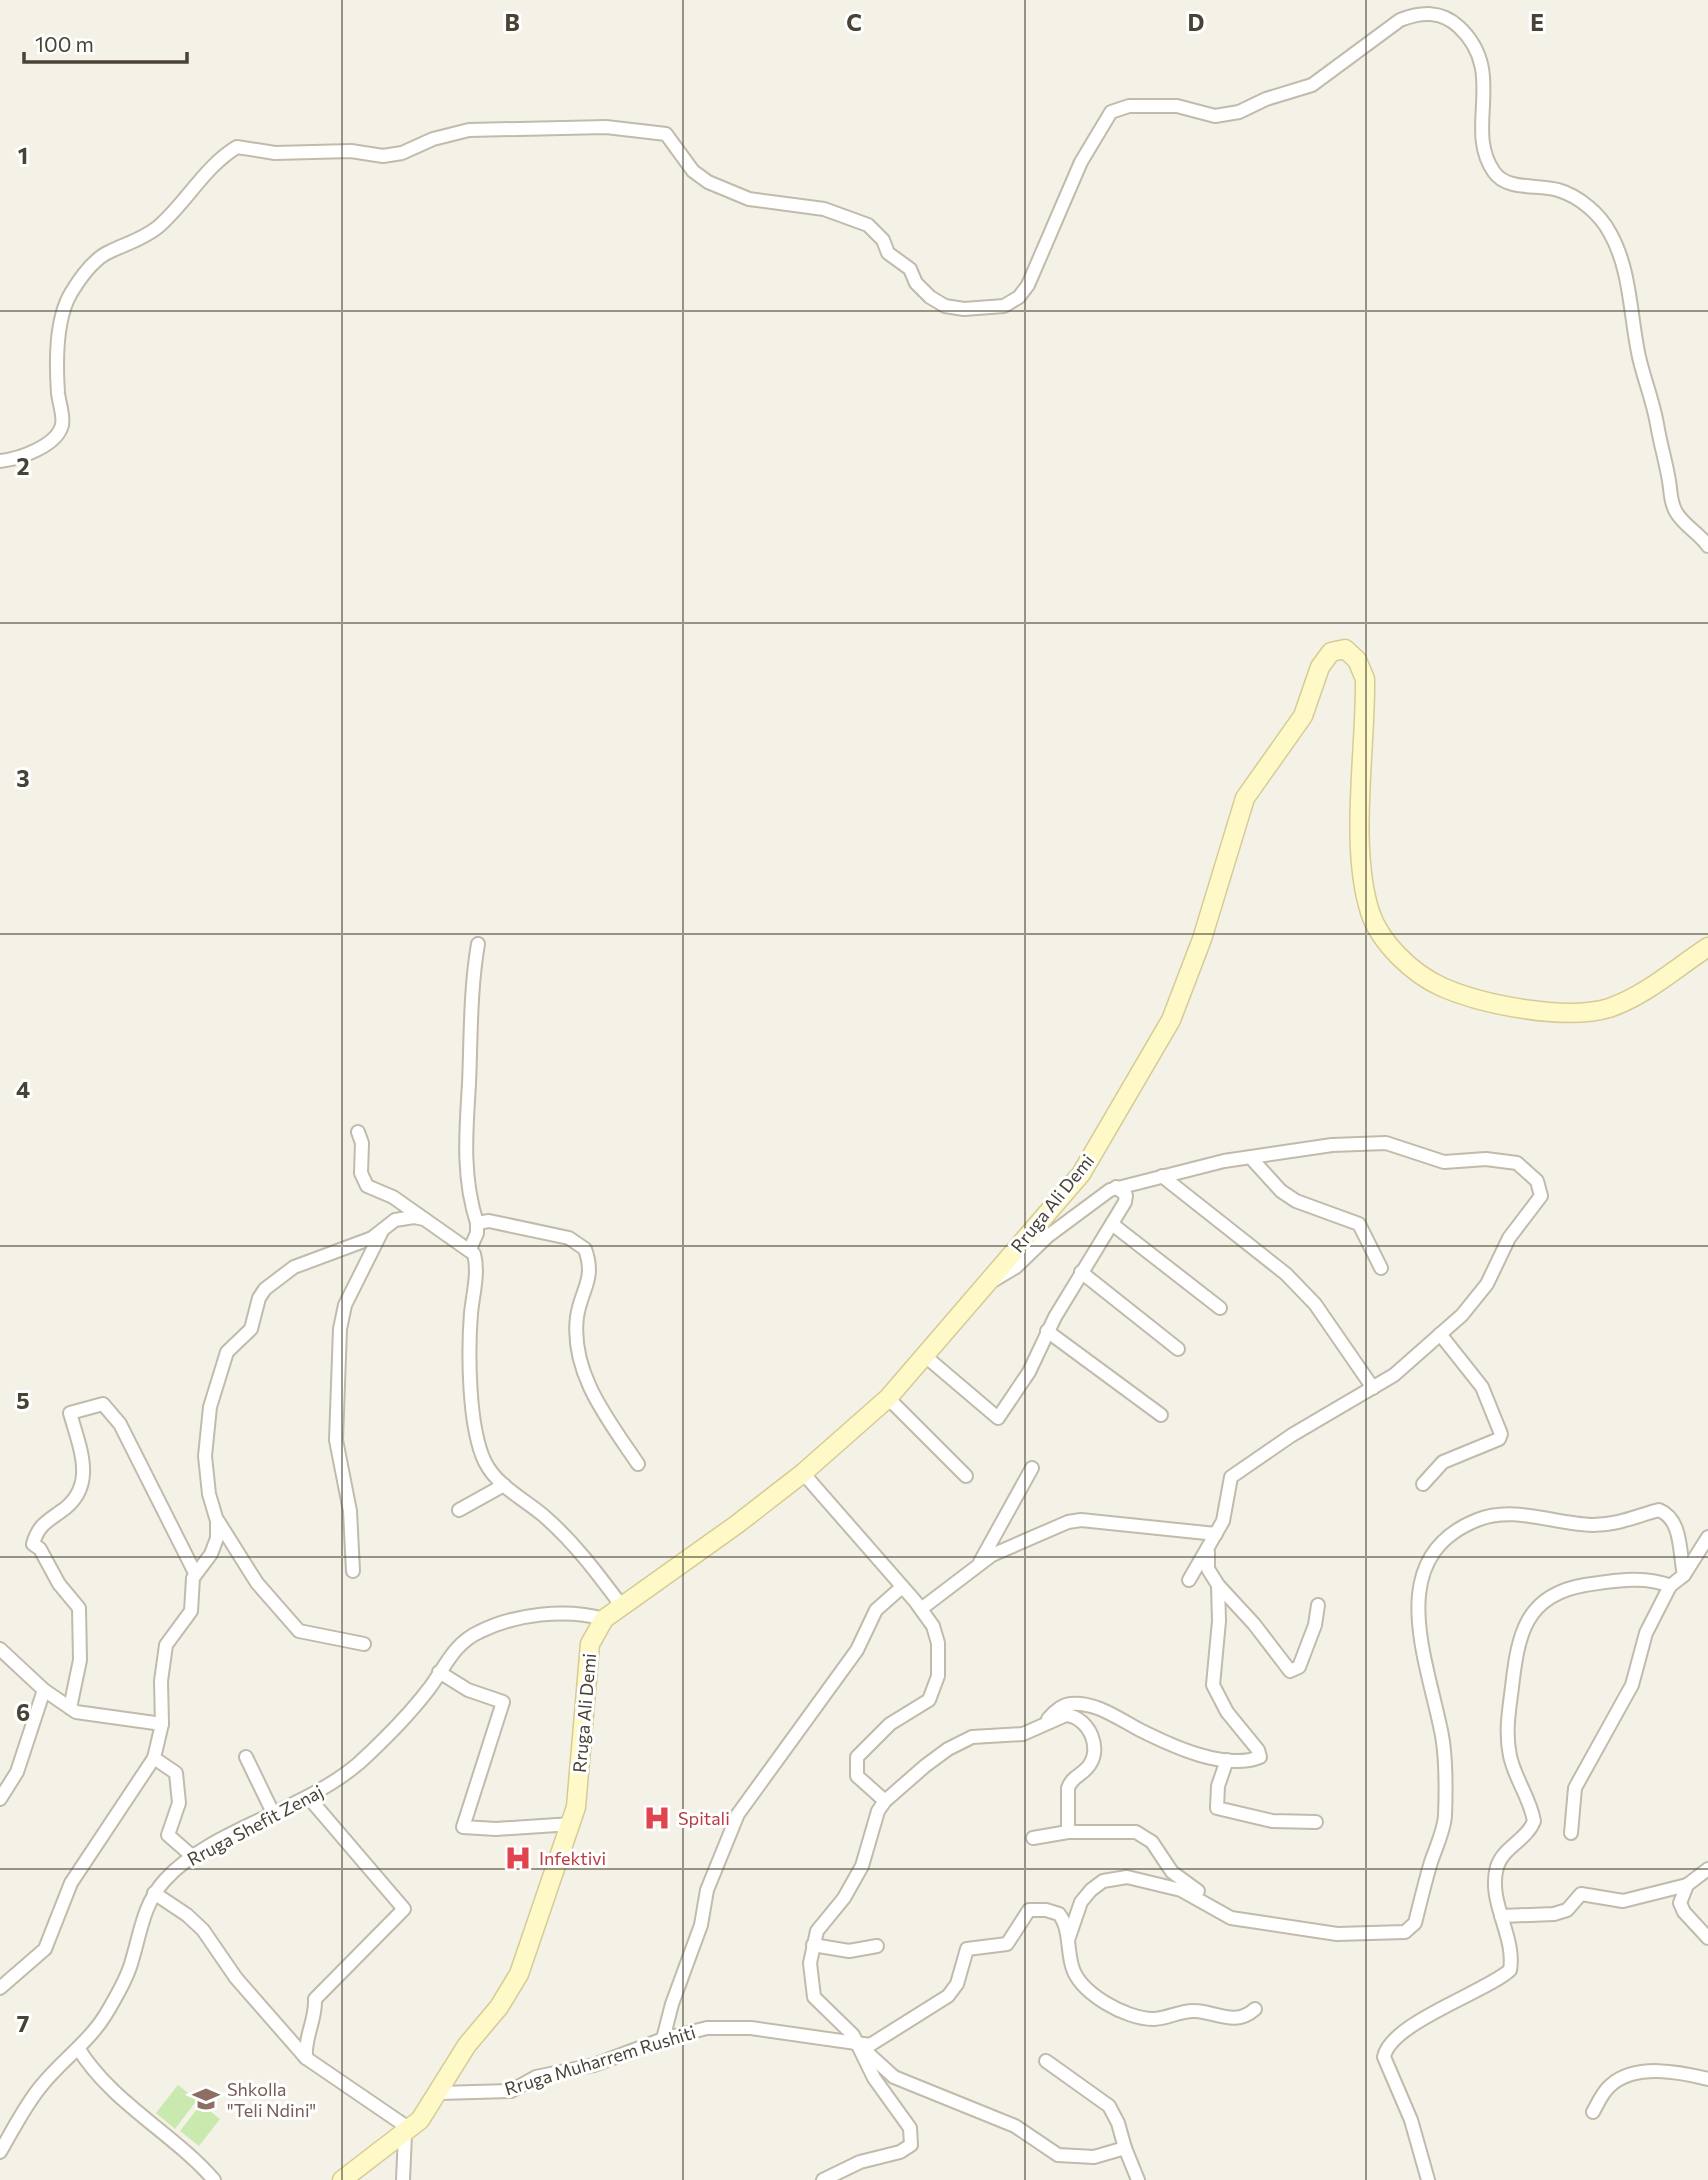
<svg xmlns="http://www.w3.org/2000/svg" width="1708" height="2180" viewBox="0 0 1708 2180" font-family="Commissioner,sans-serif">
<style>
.green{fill:#c9e9af}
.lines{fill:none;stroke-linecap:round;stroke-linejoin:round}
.minor-casing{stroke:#c0bbaa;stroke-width:16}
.secondary-casing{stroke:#d5cb96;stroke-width:21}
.minor{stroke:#fff;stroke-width:12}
.secondary{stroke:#fff8c7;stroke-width:18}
.grid{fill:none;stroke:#484336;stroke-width:2;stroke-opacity:0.55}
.labels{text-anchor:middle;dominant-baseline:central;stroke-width:6;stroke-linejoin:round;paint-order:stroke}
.street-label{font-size:18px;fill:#484336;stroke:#fff}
.health-label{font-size:18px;fill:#be3a42;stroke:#fff;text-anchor:start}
.education-label{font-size:18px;fill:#785e54;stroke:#fff;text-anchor:start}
.grid-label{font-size:23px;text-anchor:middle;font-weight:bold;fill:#484336;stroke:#fff;stroke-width:6;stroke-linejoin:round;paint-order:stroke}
</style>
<rect width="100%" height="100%" fill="#f4f2e7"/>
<!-- green -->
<g class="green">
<path d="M 178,2085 L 197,2100 L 175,2129 L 156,2113 Z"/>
<path d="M 201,2104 L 220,2119 L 199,2146 L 180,2131 Z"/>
</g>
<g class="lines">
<!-- minor casing -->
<g class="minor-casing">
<g id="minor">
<path d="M 0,461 C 19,459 57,446 62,425 C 64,415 59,403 58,393 C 56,363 55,320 71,293 C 80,278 94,258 111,251 C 128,243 143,239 158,227 C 186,203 205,166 237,147 L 275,153 L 351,151 L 383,156 L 402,153 L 433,139 L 469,130 L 606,127 L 666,134 L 693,171 L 708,182 L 749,199 L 824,209 L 868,225 L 883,240 L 888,253 L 910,269 L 916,283 L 930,297 L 945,306 L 964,309 L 1004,306 L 1019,297 L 1028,285 L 1081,162 L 1111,112 L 1129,106 L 1177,106 L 1215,116 L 1239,112 L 1266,99 L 1312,85 L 1400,20 C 1421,12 1441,10 1459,27 C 1508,73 1463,128 1494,172 C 1507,191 1538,184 1558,190 C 1579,196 1600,214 1610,233 C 1631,270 1630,316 1639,357 C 1644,379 1653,401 1657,424 C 1660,443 1666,462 1669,481 C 1671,492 1670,502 1676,512 C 1684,526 1699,533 1708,546"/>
<path d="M 358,1132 L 362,1143 L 361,1173 L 367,1186 L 393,1197 L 474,1254 C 479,1272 473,1294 471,1313 C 468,1351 468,1427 485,1462 C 497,1486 524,1499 544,1516 C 574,1542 597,1573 621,1605"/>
<path d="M 1251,1158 L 1281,1191 L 1296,1201 L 1359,1224 L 1381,1268"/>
<path d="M 1162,1176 L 1286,1274 L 1315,1304 L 1373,1388"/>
<path d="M 477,1223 C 462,1177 466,1132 469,1084 C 471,1037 470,991 478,944"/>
<path d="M 1112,1224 L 1220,1308"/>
<path d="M 470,1249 L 477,1233 L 477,1223 L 489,1221 L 569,1238 L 585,1249 C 596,1280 581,1289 577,1317 C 570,1373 609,1421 638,1464"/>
<path d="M 1081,1272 L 1178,1349"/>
<path d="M 994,1280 L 1016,1267 L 1048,1236 L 1110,1190 L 1224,1161 L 1332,1145 L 1386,1143 L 1444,1162 L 1486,1159 L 1517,1163 L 1537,1181 L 1541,1196 L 1509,1238 L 1487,1284 L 1462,1315 L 1394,1375 L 1292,1435 L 1231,1477 L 1223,1521 L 1189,1580"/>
<path d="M 1047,1331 L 1161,1415"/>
<path d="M 925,1356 L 998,1418 L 1029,1372 L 1055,1317 L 1125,1202 L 1126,1195 L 1116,1187"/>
<path d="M 888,1398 L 966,1476"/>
<path d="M 803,1473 L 915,1601 L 933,1626 L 938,1643 L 938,1676 L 929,1700 L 890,1724 L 857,1757 L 857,1776 L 885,1801"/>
<path d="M 1423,1484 L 1443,1462 L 1499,1439 L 1501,1434 L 1482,1387 L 1440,1334"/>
<path d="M 459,1510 L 504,1485"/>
<path d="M 218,1521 L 257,1583 L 299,1631 L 364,1644"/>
<path d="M 1208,1552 L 1208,1569 L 1218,1585 L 1254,1624 L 1290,1671 L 1299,1667 L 1315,1625 L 1318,1605"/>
<path d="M 980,1562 L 1032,1468"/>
<path d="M 353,1571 L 350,1511 L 336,1440 L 340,1329 L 345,1305 L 381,1233"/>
<path d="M 921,1609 L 992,1555 L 1068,1522 L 1081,1520 L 1216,1534"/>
<path d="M 0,1649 L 44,1690 L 76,1712 L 162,1724"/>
<path d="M 439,1672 L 468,1690 L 503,1702 L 463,1827 L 496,1829 L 572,1824"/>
<path d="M 70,1708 L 80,1660 L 79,1608 L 59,1584 L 40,1549 L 33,1544 C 38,1526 46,1522 60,1512 C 98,1487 80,1449 70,1413 L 103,1404 L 120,1424 L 195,1573"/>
<path d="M 1048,1719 C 1054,1712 1061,1705 1070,1704 C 1095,1701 1119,1719 1140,1730 C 1172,1746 1225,1771 1260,1757 L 1258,1750 L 1227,1712 L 1213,1685 L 1219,1621 L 1218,1585"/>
<path d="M 246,1757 L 274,1815"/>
<path d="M 1227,1760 L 1218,1786 L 1217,1808 L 1272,1821 L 1316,1822"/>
<path d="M 0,1799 L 17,1772 L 44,1690"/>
<path d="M 1571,1833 L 1575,1788 L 1632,1685 L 1646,1633 L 1670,1586 L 1684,1575 L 1708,1537"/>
<path d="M 1033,1838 L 1068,1832 L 1136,1832 L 1152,1842 L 1172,1872 L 1198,1891"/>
<path d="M 192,1856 L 168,1835 L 179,1803 L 176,1773 L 154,1758 L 162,1724 L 161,1681 L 166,1645 L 191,1611 L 193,1578 L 211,1554 L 217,1538 L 217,1521 L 209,1494 L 205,1456 L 210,1407 L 227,1352 L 251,1329 L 259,1298 L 265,1289 L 294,1267 L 372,1238 L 395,1220 L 414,1217 L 424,1219"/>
<path d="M 1708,1869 L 1687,1885 L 1680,1903 L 1684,1912 L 1708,1938"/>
<path d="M 154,1893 L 187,1915 L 203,1930 L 236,1978 L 306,2058 L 410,2129"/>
<path d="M 1501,1916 L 1554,1914 L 1567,1910 L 1581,1894 L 1623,1901 L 1687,1885"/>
<path d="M 1068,1940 L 1081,1902 L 1091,1890 L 1103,1881 L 1127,1877 L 1181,1890 L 1231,1918 L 1337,1934 L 1405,1932 L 1415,1923 C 1420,1903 1425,1882 1431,1862 C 1436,1847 1444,1831 1445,1816 C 1446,1790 1446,1750 1440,1726 C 1425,1654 1385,1557 1477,1520 C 1514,1505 1554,1524 1593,1525 C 1618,1525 1636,1516 1659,1510 C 1683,1520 1679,1553 1684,1575"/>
<path d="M 813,1945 L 849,1951 L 877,1946"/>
<path d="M 0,1988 L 45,1949 L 71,1883 L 154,1758"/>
<path d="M 663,2039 L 672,2004 L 701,1925 L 707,1890 L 738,1814 L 857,1650 L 876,1610 L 902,1587"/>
<path d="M 860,2046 L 894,2077 L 1015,2126 L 1058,2155 L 1094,2157 L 1125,2148 L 1118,2123 L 1109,2106 L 1046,2061"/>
<path d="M 78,2048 C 112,2103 172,2132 214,2180"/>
<path d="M 306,2058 C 304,2037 316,2021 315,1999 L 404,1909 L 309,1798"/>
<path d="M 439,2093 L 511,2091 L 536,2077 L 594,2065 L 663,2039 L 707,2028 L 751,2028 L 870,2045 L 948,1996 L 957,1984 L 967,1949 L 1007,1944 L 1029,1910 L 1046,1910 L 1059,1914 C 1070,1928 1067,1949 1072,1966 C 1079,1993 1126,2019 1153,2019 C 1167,2019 1181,2010 1195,2011 C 1217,2012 1235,2027 1255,2009"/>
<path d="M 1593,2112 C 1598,2103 1603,2091 1611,2085 C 1636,2063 1680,2072 1708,2079"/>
<path d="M 1125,2148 L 1138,2180"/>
<path d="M 0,2152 C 13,2130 25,2105 42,2085 C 62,2060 89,2042 106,2014 C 115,1999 124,1984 130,1967 C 140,1937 142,1905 165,1880 C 211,1829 302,1812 359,1763 C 383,1741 408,1716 428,1690 C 445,1668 453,1644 479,1632 C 515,1614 566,1608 604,1619"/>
<path d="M 403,2180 L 405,2134"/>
<path d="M 823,2180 L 860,2162 L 900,2152 L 911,2145 L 910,2128 L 874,2078 L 853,2035 L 814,1997 L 810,1963 L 817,1931 L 844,1898 L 862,1866 L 878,1811 L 885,1801 L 925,1766 L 948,1749 L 972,1737 L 1023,1734 L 1066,1715 C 1089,1717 1104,1750 1087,1768 C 1080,1776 1072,1777 1068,1788 L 1068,1832"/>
<path d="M 1428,2180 L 1411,2120 L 1384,2057 C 1390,2023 1486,1992 1510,1970 C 1516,1936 1487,1902 1497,1867 C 1503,1847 1527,1840 1534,1821 C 1530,1798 1515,1779 1510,1756 C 1505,1732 1509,1711 1512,1687 C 1518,1635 1525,1595 1585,1585 C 1612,1581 1645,1575 1670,1586"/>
</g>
</g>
<!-- secondary casing -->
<g class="secondary-casing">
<path id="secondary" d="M 342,2180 L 420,2120 L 467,2045 L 499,2007 L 519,1974 L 576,1807 L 590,1644 L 604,1619 L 736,1525 L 803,1473 L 888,1398 L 1081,1174 L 1171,1020 L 1202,939 L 1245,798 L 1303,716 L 1320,667 L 1331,652 L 1345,649 L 1357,660 L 1365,679 C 1366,750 1349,846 1370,912 C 1380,943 1413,974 1442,987 C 1483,1005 1566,1021 1609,1008 C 1645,996 1676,968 1708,947"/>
</g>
<!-- minor -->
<use href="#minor" class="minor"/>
<!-- secondary -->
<use href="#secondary" class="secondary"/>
</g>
<!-- grid -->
<path class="grid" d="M 342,0 L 342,2180M 683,0 L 683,2180M 1025,0 L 1025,2180M 1366,0 L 1366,2180M 0,311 L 1708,311M 0,623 L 1708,623M 0,934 L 1708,934M 0,1246 L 1708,1246M 0,1557 L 1708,1557M 0,1869 L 1708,1869"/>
<!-- icons -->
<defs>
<g id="hospital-bare" transform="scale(2.1)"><path d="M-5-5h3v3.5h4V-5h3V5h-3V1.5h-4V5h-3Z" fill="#e0444e" stroke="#fff" stroke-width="2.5" paint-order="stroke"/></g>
<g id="school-bare" transform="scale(2.1)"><path d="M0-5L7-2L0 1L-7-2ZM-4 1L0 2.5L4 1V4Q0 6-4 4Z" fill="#8d6e63" stroke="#fff" stroke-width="2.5" paint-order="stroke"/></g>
</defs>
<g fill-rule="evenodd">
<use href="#hospital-bare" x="657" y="1818"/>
<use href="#hospital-bare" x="518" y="1858"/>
<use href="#school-bare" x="206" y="2099"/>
</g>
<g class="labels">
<!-- street labels -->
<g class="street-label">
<text transform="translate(1052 1203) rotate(-51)">Rruga Ali Demi</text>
<text transform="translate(584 1713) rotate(-85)">Rruga Ali Demi</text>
<text transform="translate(255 1825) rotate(-28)">Rruga Shefit Zenaj</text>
<text transform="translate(600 2060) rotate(-17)">Rruga Muharrem Rushiti</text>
</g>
<!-- health labels -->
<g class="health-label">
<text x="678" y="1818">Spitali</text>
<text x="539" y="1858">Infektivi</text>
</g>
<!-- education labels -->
<g class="education-label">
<text x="227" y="2089">Shkolla<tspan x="227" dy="21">"Teli Ndini"</tspan></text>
</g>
</g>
<g class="grid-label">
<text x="512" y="31">B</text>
<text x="854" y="31">C</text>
<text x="1196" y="31">D</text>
<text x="1537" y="31">E</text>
<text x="23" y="164">1</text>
<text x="23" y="475">2</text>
<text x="23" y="787">3</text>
<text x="23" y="1098">4</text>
<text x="23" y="1409">5</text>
<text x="23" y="1721">6</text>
<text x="23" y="2032">7</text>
</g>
<!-- scale -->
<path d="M24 52v10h163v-10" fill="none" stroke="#484336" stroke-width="3.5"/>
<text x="35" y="52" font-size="21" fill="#484336" stroke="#ffffff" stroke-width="5" paint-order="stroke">100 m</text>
</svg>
